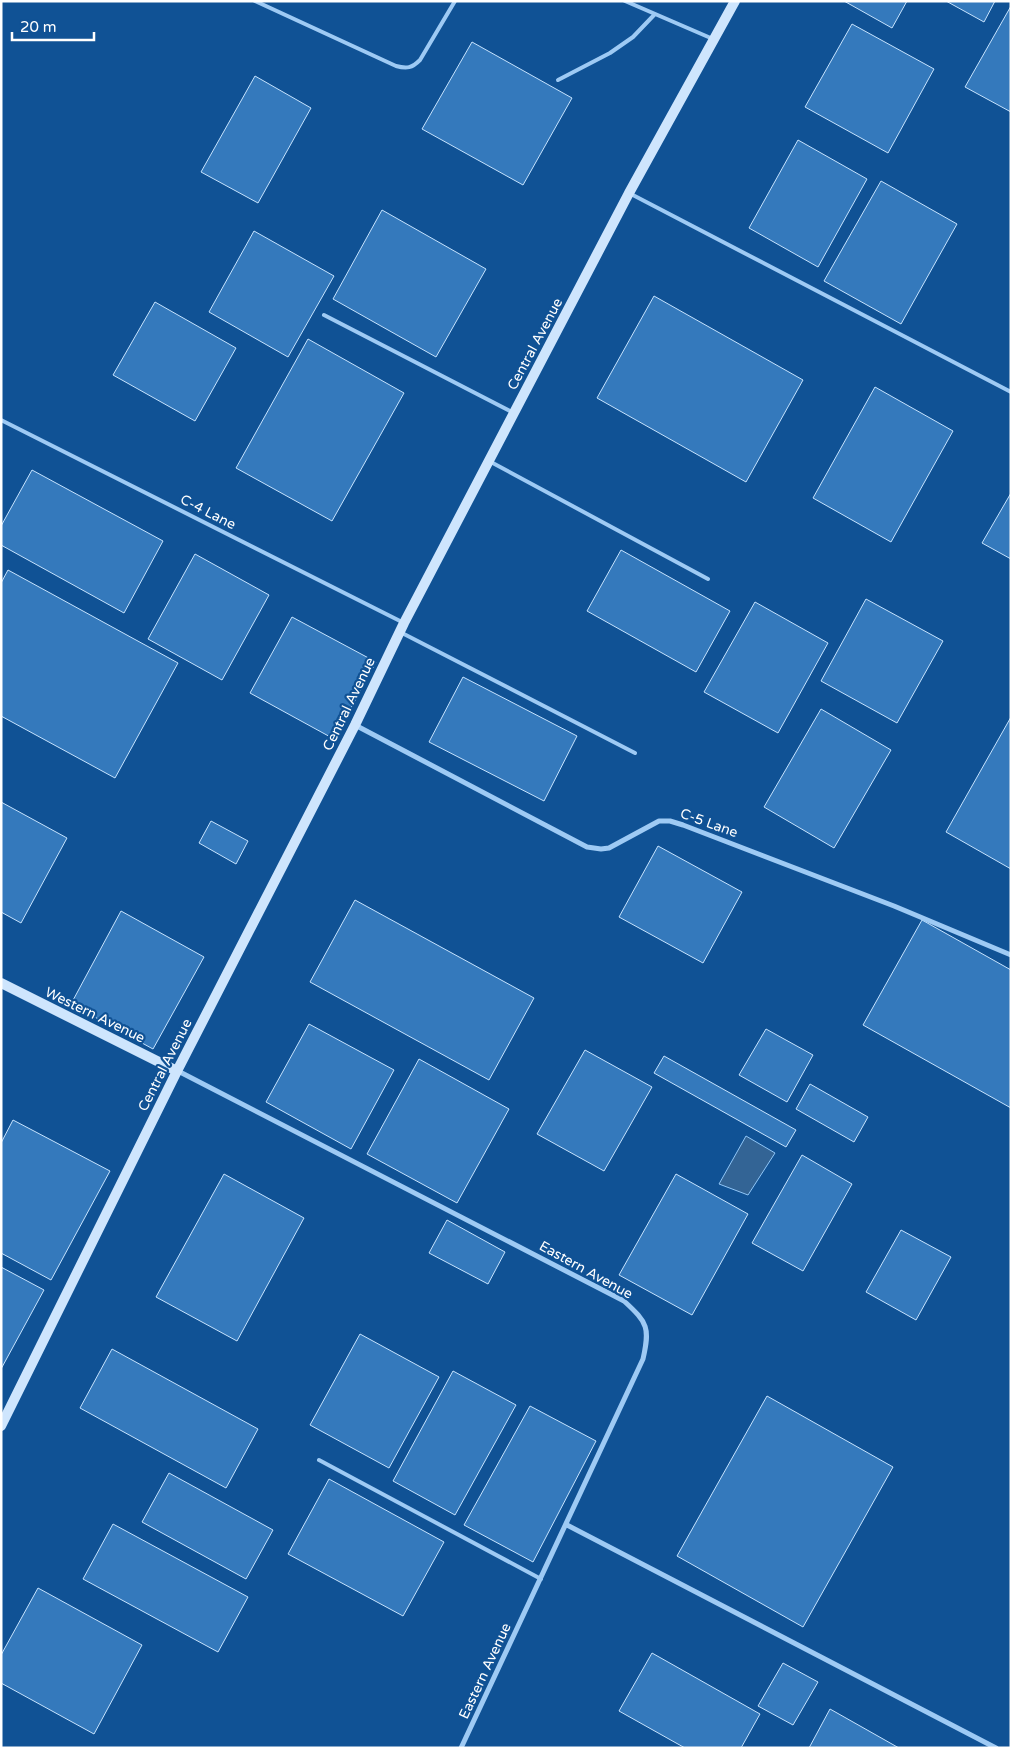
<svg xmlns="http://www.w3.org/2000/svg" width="1012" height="1749" viewBox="0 0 1012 1749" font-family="'Varela Round',sans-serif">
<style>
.water{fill:#336495;stroke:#90c6f7}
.building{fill:#3479bc;stroke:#c6e3fe}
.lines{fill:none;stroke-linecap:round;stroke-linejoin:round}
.lane{stroke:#9ecaf4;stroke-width:4}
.street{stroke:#9ecaf4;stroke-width:5}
.secondary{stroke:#cee5fd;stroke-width:10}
.labels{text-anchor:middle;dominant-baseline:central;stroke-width:4.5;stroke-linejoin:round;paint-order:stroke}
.street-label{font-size:14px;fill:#fff;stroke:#105295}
</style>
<rect width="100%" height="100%" fill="#105295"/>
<!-- water -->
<path class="water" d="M 746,1136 L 775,1153 L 748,1195 L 719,1184 Z"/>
<!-- building -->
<g class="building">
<path d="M 844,1 L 907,1 L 892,28 Z"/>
<path d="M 946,1 L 995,1 L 984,22 Z"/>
<path d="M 1011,6 L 1011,112 L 965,87 Z"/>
<path d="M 852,24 L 934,69 L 888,153 L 805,107 Z"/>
<path d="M 472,42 L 572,98 L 523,185 L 422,129 Z"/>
<path d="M 255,76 L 311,108 L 258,203 L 201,172 Z"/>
<path d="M 798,140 L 867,179 L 818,267 L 749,228 Z"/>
<path d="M 881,181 L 957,224 L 901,324 L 824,281 Z"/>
<path d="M 382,210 L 486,269 L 436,357 L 333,299 Z"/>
<path d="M 254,231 L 334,276 L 288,357 L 209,312 Z"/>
<path d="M 654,296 L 803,380 L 746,482 L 597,398 Z"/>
<path d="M 155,302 L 236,348 L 195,421 L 113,375 Z"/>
<path d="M 308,339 L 404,393 L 332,521 L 236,468 Z"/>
<path d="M 875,387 L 953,431 L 891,542 L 813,498 Z"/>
<path d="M 32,470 L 163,541 L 124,613 L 1,545 L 1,526 Z"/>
<path d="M 1011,493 L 1011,559 L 982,543 Z"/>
<path d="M 621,550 L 730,611 L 696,672 L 587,611 Z"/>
<path d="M 195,554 L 269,595 L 222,680 L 148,639 Z"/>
<path d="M 8,570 L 178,663 L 115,778 L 1,716 L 1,583 Z"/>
<path d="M 866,599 L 943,641 L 897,723 L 821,681 Z"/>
<path d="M 755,602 L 828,643 L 778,733 L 704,692 Z"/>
<path d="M 292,617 L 376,662 L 334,739 L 250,693 Z"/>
<path d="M 463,677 L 577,736 L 544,801 L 429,742 Z"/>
<path d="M 821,709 L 891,750 L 834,848 L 764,807 Z"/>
<path d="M 1011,717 L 1011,869 L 946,832 Z"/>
<path d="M 1,802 L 67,838 L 21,923 L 1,912 Z"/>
<path d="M 211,821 L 248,841 L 236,864 L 199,843 Z"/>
<path d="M 658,846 L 742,892 L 703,963 L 619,917 Z"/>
<path d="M 355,900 L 534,998 L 489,1080 L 310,982 Z"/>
<path d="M 121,911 L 204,957 L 153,1049 L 71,1004 Z"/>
<path d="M 922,920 L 1011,970 L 1011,1108 L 863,1025 Z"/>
<path d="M 309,1024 L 394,1070 L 351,1149 L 266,1102 Z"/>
<path d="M 766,1029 L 813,1055 L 787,1102 L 739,1075 Z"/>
<path d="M 585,1050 L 652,1087 L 604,1171 L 537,1134 Z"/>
<path d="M 664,1056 L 796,1130 L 786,1147 L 654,1073 Z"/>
<path d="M 419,1059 L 509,1109 L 457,1203 L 367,1154 Z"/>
<path d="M 810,1084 L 868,1117 L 854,1142 L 796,1109 Z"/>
<path d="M 13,1120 L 110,1171 L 51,1280 L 1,1253 L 1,1143 Z"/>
<path d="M 802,1155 L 852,1184 L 803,1271 L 752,1243 Z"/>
<path d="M 224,1174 L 304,1218 L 237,1341 L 156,1297 Z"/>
<path d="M 676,1174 L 748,1214 L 692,1315 L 619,1275 Z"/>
<path d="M 447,1220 L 505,1252 L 488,1284 L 429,1253 Z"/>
<path d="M 901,1230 L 951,1257 L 916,1320 L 866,1292 Z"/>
<path d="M 1,1267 L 44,1290 L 1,1369 Z"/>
<path d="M 360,1334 L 439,1377 L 389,1468 L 310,1425 Z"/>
<path d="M 112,1349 L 258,1429 L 226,1488 L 80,1408 Z"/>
<path d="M 453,1371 L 516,1405 L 455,1515 L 393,1481 Z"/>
<path d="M 767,1396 L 893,1467 L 803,1627 L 677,1556 Z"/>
<path d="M 530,1406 L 596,1441 L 533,1562 L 464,1525 Z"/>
<path d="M 169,1473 L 273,1530 L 246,1579 L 142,1522 Z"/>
<path d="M 329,1479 L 444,1542 L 403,1616 L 288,1554 Z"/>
<path d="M 113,1524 L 248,1597 L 218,1652 L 83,1579 Z"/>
<path d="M 38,1588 L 142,1645 L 94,1734 L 1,1683 L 1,1655 Z"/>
<path d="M 652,1653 L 760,1714 L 741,1748 L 685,1748 L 619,1711 Z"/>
<path d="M 783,1663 L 818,1682 L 793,1725 L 758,1706 Z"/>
<path d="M 830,1709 L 899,1748 L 809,1748 Z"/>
</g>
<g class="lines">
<!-- lane -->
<g class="lane">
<path d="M 255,1 L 396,66 C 407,69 412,68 420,60 L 455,1"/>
<path d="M 625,1 L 713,39"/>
<path d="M 558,80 L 610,53 L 633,37 L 654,15"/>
<path d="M 629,193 L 1011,392"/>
<path d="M 324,315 L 512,412"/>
<path d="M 1,420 L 404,623"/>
<path d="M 489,461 L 708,579"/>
<path d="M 402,633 L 635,753"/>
<path d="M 319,1460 L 541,1579"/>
</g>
<!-- street -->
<g class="street">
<path d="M 355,725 L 587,847 L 601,849 L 609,848 L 659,821 L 670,821 L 683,825 L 894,906 L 1011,955"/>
<path d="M 178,1071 L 624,1301 C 648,1323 650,1328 643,1359 L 461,1748"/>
<path d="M 567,1525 L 996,1748"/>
</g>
<!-- secondary -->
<g class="secondary">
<path d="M 1,983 L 177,1071"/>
<path d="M 1,1426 L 177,1071 L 355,725 L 404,623 L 629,193 L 735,1"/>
</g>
</g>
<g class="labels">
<!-- street labels -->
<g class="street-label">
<text transform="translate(535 344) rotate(-62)">Central Avenue</text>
<text transform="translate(208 512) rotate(27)">C-4 Lane</text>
<text transform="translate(349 704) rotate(-64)">Central Avenue</text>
<text transform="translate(709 823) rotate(20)">C-5 Lane</text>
<text transform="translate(95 1015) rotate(26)">Western Avenue</text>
<text transform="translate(165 1065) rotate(-63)">Central Avenue</text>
<text transform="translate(586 1270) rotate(29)">Eastern Avenue</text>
<text transform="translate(485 1671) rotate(-65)">Eastern Avenue</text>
</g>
</g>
<!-- border -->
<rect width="1012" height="1749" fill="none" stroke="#ffffff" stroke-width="5"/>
<!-- scale -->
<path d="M12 32v8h82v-8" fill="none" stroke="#ffffff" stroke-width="2.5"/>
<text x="20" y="32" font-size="15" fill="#ffffff" stroke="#105295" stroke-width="4" paint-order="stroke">20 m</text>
</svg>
